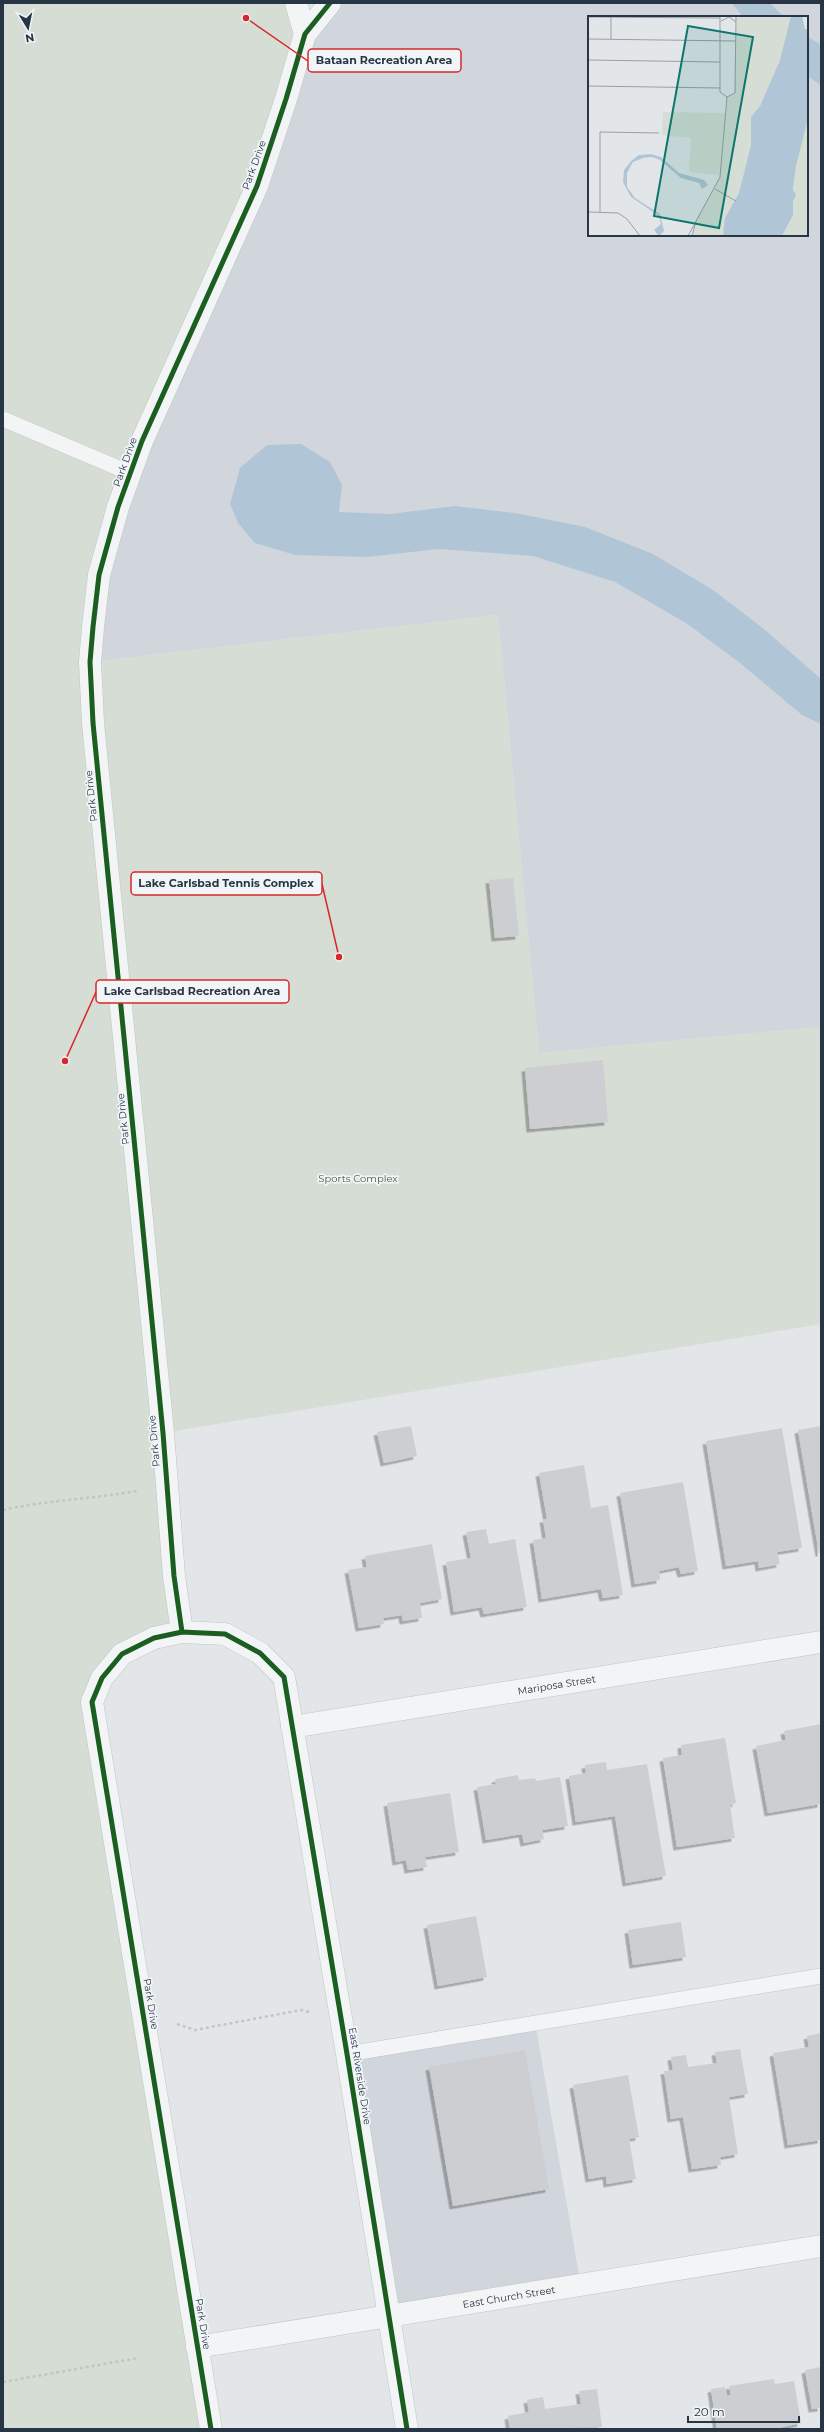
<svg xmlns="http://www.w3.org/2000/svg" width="824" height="2432" viewBox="0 0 824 2432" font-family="Montserrat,sans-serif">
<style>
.built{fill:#d1d6dc;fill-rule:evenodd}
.green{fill:#d5ddd4}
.water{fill:#b0c6d6}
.building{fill:#ccced1;filter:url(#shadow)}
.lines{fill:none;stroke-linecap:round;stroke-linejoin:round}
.lane-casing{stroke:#c1c4c7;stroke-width:16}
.street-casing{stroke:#c1c4c7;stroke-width:23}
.path{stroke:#c1c5c8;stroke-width:2.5;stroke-dasharray:3 3;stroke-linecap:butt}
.lane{stroke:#f3f4f6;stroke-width:15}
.street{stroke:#f3f4f6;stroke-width:22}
.cycleway-casing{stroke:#f1f5f8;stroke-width:8}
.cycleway{stroke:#1b5e20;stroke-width:5}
.labels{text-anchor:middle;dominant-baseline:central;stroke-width:3.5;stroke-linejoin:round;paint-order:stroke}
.street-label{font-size:10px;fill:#283544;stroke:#f1f5f8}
.park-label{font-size:10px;fill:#416134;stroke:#f1f5f8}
.inset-road{fill:none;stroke:#989fa7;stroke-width:1}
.view{fill:#0f766e;fill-opacity:0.15;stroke:#0f766e;stroke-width:2}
.inset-edge{fill:none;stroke:#283544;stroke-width:2}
.leader{fill:none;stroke:#d62828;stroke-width:1.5}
.callout-dot{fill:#d62828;stroke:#f1f5f8;stroke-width:1.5}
.callout{fill:#f1f5f8;stroke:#d62828;stroke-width:1.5}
.callout-label{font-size:11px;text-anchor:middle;font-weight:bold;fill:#283544}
</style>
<defs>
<filter id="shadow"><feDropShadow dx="-3.5" dy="3.5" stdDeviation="0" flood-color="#0004"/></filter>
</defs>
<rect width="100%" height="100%" fill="#e3e6e9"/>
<!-- built -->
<g class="built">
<path d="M 330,3 L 821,3 L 821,1027 L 539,1053 L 498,615 L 90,662 L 99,575 L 286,99 ZM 589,17 L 807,17 L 807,235 L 589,235 Z"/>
<path d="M 535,2022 L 581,2286 L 390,2317 L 347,2054 Z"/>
</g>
<!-- green -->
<path class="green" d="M 3,3 L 296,3 L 305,34 L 118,507 L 90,662 L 498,615 L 539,1053 L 821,1027 L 821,1324 L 163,1433 L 182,1632 L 122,1654 L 92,1702 L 211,2429 L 3,2429 Z"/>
<!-- water -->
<g class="water">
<path d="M 732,3 L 770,3 L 784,17 L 743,17 Z"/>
<path d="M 807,36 L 821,45 L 821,85 L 807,76 Z"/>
<path d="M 301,444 L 330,462 L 342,485 L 339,512 L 390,514 L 455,506 L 515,513 L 585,527 L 653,554 L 713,590 L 764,629 L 821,679 L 821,724 L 802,715 L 740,663 L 686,623 L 615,582 L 533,556 L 438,549 L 368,557 L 295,555 L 255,543 L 238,523 L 230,504 L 240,468 L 267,445 Z"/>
</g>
<!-- building -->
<g class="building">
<path d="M 513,878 L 519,936 L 495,938 L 489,880 Z"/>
<path d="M 603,1060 L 608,1122 L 530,1129 L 525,1068 Z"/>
<path d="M 411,1426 L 417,1456 L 384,1463 L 377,1432 Z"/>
<path d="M 821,1426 L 821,1553 L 819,1553 L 798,1430 Z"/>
<path d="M 782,1428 L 802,1548 L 777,1552 L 780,1564 L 759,1568 L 758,1561 L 726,1566 L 706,1441 Z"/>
<path d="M 584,1465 L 591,1508 L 608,1505 L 623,1595 L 603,1598 L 601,1589 L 542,1599 L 533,1540 L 546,1538 L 543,1519 L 547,1519 L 539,1473 Z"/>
<path d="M 683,1482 L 698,1571 L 681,1574 L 679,1567 L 659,1571 L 660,1580 L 635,1584 L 620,1493 Z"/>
<path d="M 486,1529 L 489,1544 L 515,1539 L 527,1607 L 484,1614 L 482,1607 L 454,1612 L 446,1562 L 471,1558 L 466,1532 Z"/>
<path d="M 432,1544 L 442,1599 L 420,1603 L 422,1618 L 403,1621 L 402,1615 L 383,1618 L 384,1624 L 359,1628 L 348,1570 L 367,1567 L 365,1556 Z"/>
<path d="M 821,1724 L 821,1804 L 768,1813 L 756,1746 L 786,1740 L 784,1731 Z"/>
<path d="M 725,1738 L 736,1803 L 730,1805 L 735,1838 L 677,1847 L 663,1758 L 682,1755 L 681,1745 Z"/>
<path d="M 606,1762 L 607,1770 L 647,1764 L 666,1876 L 626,1883 L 615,1816 L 576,1822 L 569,1776 L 586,1773 L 585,1765 Z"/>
<path d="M 518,1775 L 519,1780 L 535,1778 L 536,1781 L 560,1777 L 568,1826 L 542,1830 L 544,1839 L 524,1843 L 522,1834 L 486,1840 L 477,1787 L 496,1784 L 495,1779 Z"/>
<path d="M 450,1793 L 459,1852 L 425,1857 L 427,1867 L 408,1870 L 406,1860 L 396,1862 L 387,1803 Z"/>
<path d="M 476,1916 L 487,1977 L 438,1986 L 427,1925 Z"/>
<path d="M 681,1922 L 686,1957 L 633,1965 L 628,1930 Z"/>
<path d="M 821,2033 L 821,2140 L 788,2145 L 773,2053 L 809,2047 L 807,2036 Z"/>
<path d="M 740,2049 L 748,2094 L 729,2097 L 738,2154 L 720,2157 L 721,2165 L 692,2169 L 683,2117 L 671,2119 L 664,2071 L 673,2070 L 671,2057 L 686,2055 L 688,2067 L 717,2063 L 715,2052 Z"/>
<path d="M 525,2050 L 549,2189 L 453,2206 L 429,2067 Z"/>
<path d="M 628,2075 L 639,2137 L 629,2139 L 636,2179 L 607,2184 L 606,2176 L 589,2179 L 573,2085 Z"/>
<path d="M 821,2367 L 821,2408 L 812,2409 L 805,2370 Z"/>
<path d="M 774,2379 L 775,2384 L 794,2381 L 801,2423 L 774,2429 L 717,2429 L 711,2389 L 725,2387 L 726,2395 L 731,2395 L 729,2386 Z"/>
<path d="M 597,2389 L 602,2427 L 510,2429 L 508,2416 L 529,2412 L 527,2400 L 543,2397 L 545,2409 L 581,2404 L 579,2391 Z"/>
</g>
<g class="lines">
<!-- lane casing -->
<g class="lane-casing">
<g id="lane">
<path d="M 3,419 L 130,473"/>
<path d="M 347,2054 L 821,1976"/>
</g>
</g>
<!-- street casing -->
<g class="street-casing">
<g id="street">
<path d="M 296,3 L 305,34"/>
<path d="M 182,1632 L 174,1576 L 163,1433 L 93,723 L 90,662 L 93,627 L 99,575 L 118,507 L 142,441 L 257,186 L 286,99 L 305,34 L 330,3"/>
<path id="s1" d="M 292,1727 L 821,1642"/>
<path id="s2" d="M 197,2347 L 821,2246"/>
<path d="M 211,2429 L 92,1702 L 102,1678 L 122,1654 L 154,1638 L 182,1632 L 225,1634 L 260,1653 L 284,1677 L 347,2054 L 407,2429"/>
</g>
</g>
<!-- path -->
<g class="path">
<path d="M 3,1510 C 47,1500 92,1499 137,1491"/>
<path d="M 177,2024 L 195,2030 L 301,2010 L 309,2012"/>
<path d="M 3,2382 L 138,2358"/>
</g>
<!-- lane -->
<use href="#lane" class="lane"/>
<!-- street -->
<use href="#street" class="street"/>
<!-- cycleway casing -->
<g class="cycleway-casing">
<g id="cycleway">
<path d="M 182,1632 L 174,1576 L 163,1433 L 93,723 L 90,662 L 93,627 L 99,575 L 118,507 L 142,441 L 257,186 L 286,99 L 305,34 L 330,3"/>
<path d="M 211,2429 L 92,1702 L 102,1678 L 122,1654 L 154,1638 L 182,1632 L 225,1634 L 260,1653 L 284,1677 L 347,2054 L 407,2429"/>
</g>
</g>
<!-- cycleway -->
<use href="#cycleway" class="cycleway"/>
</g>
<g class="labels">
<!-- street labels -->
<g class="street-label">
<text transform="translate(254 165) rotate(-70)">Park Drive</text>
<text transform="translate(125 462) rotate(-70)">Park Drive</text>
<text transform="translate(91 796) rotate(-96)">Park Drive</text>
<text transform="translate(123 1119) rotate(-96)">Park Drive</text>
<text transform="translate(154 1441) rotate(-95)">Park Drive</text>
<text stroke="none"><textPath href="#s1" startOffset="268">Mariposa Street</textPath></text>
<text transform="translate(151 2004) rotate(81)">Park Drive</text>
<text transform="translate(360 2076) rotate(81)">East Riverside Drive</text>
<text stroke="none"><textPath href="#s2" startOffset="316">East Church Street</textPath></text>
<text transform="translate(203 2324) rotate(81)">Park Drive</text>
</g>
<!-- park labels -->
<g class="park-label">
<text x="358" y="1178">Sports Complex</text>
</g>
</g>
<!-- overview -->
<g transform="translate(588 16)">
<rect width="220" height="220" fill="#e3e6e9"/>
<path d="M 148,0 L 203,0 L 202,12 L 192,44 L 172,90 L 163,101 L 163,129 L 151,177 L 139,199 L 135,220 L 104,220 L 108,205 L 133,159 L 101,156 L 103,122 L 74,119 L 75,96 L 138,97 L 139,81 L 146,79 ZM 220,103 L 220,220 L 194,220 L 203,202 L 208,150 Z" fill="#d5ddd4"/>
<path d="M 203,0 L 214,0 L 217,13 L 220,13 L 220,103 L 208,150 L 205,174 L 208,179 L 205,185 L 205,199 L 194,220 L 135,220 L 137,202 L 151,177 L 163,129 L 163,101 L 172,90 L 192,44 ZM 63,138 L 73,141 L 91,157 L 116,164 L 120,169 L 114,173 L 111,167 L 93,162 L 72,144 L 64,141 L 55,142 L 45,146 L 39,157 L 39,171 L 47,182 L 72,198 L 76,215 L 71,220 L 66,214 L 73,208 L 71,200 L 43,181 L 35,166 L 36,154 L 43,145 L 51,139 Z" fill="#b0c6d6"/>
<path class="inset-road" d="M 132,0 L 132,76 L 139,81 L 147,77 L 148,0M 0,1 L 132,2M 133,5 L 141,1 L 148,6M 0,23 L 148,25M 23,23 L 23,0M 0,44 L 132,46M 0,70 L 132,72M 127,173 L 148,185M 0,196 L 30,197 L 39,203 L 52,220M 12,196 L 12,116 L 71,117M 100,220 L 132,161 L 139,81M 104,220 L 108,205"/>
<path class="view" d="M 100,10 L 165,21 L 131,212 L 66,200 Z"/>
<rect width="220" height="220" class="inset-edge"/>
</g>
<!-- callouts -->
<path class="leader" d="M246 18L308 61M339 957L322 884M65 1061L96 992"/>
<g class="callout-dot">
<circle cx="246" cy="18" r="4"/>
<circle cx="339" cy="957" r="4"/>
<circle cx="65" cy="1061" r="4"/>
</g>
<g class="callout">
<rect x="308" y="49" width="153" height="23" rx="4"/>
<rect x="131" y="872" width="191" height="23" rx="4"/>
<rect x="96" y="980" width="193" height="23" rx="4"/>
</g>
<g class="callout-label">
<text x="384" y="64">Bataan Recreation Area</text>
<text x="226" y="887">Lake Carlsbad Tennis Complex</text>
<text x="192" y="995">Lake Carlsbad Recreation Area</text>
</g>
<!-- border -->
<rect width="824" height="2432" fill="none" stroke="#283544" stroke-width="8"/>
<!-- north arrow -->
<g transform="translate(28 28) rotate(170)" stroke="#f1f5f8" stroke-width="3" paint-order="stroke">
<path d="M0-3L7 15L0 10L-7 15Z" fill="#283544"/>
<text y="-6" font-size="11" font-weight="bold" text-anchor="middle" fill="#283544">N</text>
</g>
<!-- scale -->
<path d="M688 2416v6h111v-6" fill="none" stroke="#283544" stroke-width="2"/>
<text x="694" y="2416" font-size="12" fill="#283544" stroke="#f1f5f8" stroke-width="3" paint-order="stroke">20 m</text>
</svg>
